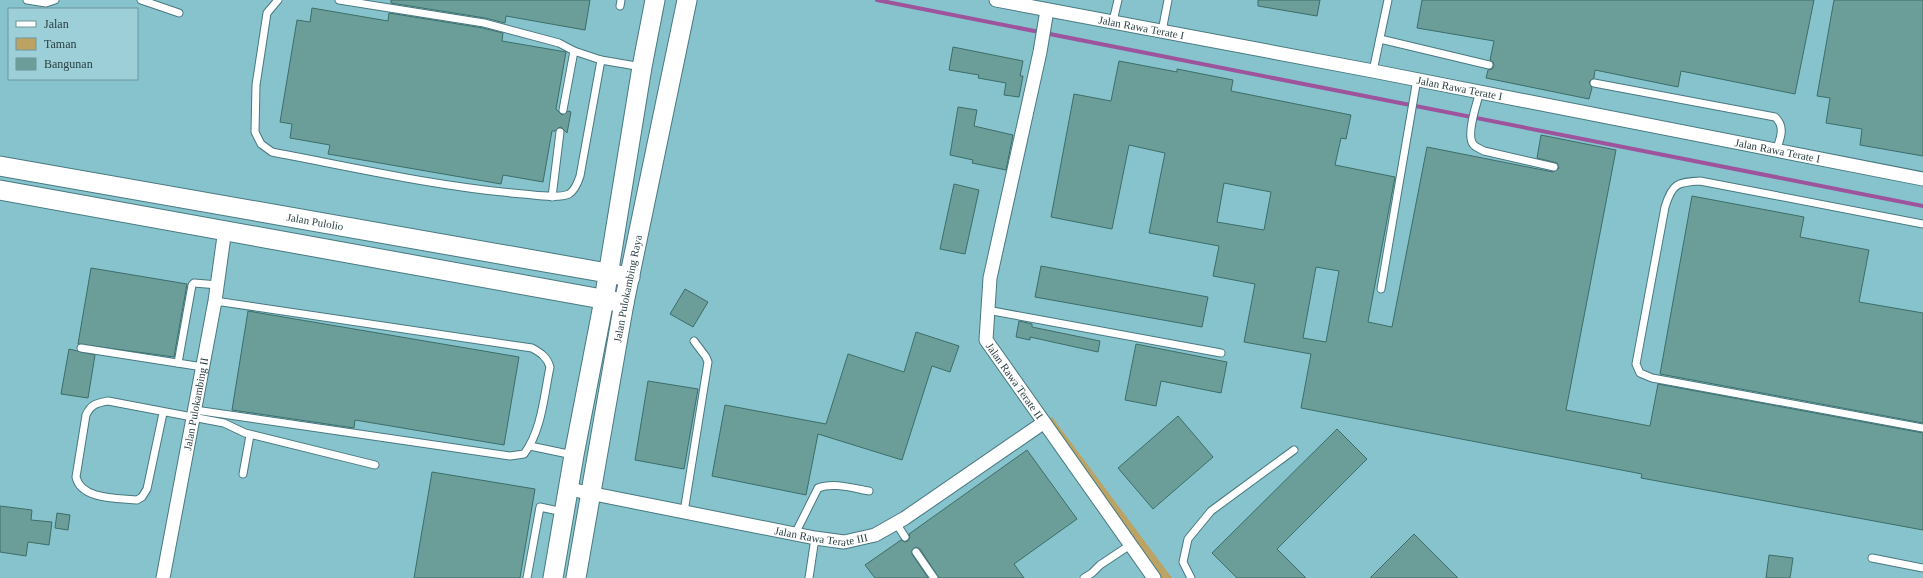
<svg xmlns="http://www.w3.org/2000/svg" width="1923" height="578" viewBox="0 0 1923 578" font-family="'Times New Roman',serif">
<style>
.built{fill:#87c3cd;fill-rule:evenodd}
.green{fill:#bca263}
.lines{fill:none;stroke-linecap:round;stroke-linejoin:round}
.stream{stroke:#9d549c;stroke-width:4}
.building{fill:#6c9e99;stroke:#3c6d69;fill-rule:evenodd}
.lane-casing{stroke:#487980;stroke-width:9}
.street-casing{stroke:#487980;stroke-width:15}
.secondary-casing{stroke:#487980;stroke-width:21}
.lane{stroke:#fff;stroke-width:7}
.street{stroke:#fff;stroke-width:13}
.secondary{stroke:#fff;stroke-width:19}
.labels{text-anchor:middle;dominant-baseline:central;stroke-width:3.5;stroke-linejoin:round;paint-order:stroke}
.street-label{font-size:11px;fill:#2c4144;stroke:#9ccfd7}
</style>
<rect width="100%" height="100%" fill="#9ccfd7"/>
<!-- built -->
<path class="built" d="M 0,0 L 1923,0 L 1923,578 L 0,578 ZM 9,9 L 137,9 L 137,79 L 9,79 Z"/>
<!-- green -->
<path class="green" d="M 1052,417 L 1172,578 L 1154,578 L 1043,423 Z"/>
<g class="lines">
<!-- stream -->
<path class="stream" d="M 877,0 L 1923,206"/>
</g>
<!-- building -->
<g class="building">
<path d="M 391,0 L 590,0 L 585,30 L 506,16 L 505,23 L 485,18 L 391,3 Z"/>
<path d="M 1258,0 L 1320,0 L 1317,16 L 1258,6 Z"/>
<path d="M 1422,0 L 1814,0 L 1795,94 L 1681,71 L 1678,87 L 1595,70 L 1594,78 L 1589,82 L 1592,88 L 1589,99 L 1486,78 L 1488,70 L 1492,69 L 1494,66 L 1493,62 L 1490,60 L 1494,41 L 1417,28 Z"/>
<path d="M 1834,0 L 1923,0 L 1923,156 L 1860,145 L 1862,129 L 1826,123 L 1830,98 L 1817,96 Z"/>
<path d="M 312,8 L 388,21 L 389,13 L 483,28 L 503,33 L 502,41 L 566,52 L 556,109 L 562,115 L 568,111 L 571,112 L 567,133 L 561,127 L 558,128 L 555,131 L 552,131 L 543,182 L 503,175 L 501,184 L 328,154 L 330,145 L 290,138 L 292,124 L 280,122 L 297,20 L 310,22 Z"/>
<path d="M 953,47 L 1023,61 L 1020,76 L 1023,76 L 1019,97 L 1004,95 L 1006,83 L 978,78 L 979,75 L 949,70 Z"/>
<path d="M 1119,61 L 1177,72 L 1177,69 L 1233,80 L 1231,91 L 1351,115 L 1346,139 L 1341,138 L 1335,165 L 1395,177 L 1368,322 L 1392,327 L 1427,147 L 1553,172 L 1559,168 L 1557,163 L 1537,158 L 1541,135 L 1616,150 L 1566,410 L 1650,426 L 1658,384 L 1923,433 L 1923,530 L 1641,478 L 1642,474 L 1301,408 L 1311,354 L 1244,342 L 1255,284 L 1213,276 L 1219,246 L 1149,233 L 1165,153 L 1129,145 L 1112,229 L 1051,217 L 1074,94 L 1111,101 ZM 1224,183 L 1271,192 L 1264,230 L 1217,222 ZM 1316,267 L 1339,271 L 1326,342 L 1303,338 Z"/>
<path d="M 958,107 L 977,110 L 974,126 L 1013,135 L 1006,170 L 972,163 L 973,160 L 950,155 Z"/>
<path d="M 954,184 L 979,190 L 965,254 L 940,249 Z"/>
<path d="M 1692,196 L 1804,217 L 1800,237 L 1869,250 L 1859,302 L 1923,313 L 1923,423 L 1660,374 Z"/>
<path d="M 1041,266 L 1208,297 L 1202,327 L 1035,297 Z"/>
<path d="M 91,268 L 187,284 L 174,357 L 78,344 Z"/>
<path d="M 685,289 L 708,302 L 693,327 L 670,314 Z"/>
<path d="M 248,311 L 519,357 L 504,445 L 355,420 L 354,428 L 232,410 Z"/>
<path d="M 1019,321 L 1032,324 L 1032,327 L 1100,341 L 1098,352 L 1030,337 L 1030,340 L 1016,337 Z"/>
<path d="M 916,332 L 959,346 L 950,372 L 932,366 L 902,460 L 818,434 L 806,495 L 712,476 L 725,405 L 826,424 L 848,354 L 904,372 Z"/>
<path d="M 1136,344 L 1227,362 L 1221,393 L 1161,381 L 1156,406 L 1125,400 Z"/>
<path d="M 69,349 L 95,355 L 88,398 L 61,394 Z"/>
<path d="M 648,381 L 698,389 L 684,469 L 635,460 Z"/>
<path d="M 1178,416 L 1213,457 L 1153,509 L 1118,468 Z"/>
<path d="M 1337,429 L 1367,459 L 1277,549 L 1306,578 L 1237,578 L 1212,553 Z"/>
<path d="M 1027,450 L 1077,519 L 1014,564 L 1024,578 L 939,578 L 920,549 L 916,547 L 912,550 L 912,554 L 928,578 L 875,578 L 865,565 L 901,540 L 905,542 L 908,541 L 910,537 L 909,534 Z"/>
<path d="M 432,472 L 535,489 L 520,578 L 414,578 Z"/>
<path d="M 0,506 L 32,510 L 31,520 L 52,522 L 49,545 L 28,542 L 26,556 L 0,552 Z"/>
<path d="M 57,513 L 70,515 L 68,530 L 55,528 Z"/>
<path d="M 1414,534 L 1458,578 L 1370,578 Z"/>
<path d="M 1769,555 L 1793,558 L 1790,578 L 1766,578 Z"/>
</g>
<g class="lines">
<!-- lane casing -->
<g class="lane-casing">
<g id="lane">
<path d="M 27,0 L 46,3 L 55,0"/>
<path d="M 141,0 L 179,13"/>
<path d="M 278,0 L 267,13 L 256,85 L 255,132 L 261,144 L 272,152 C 356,168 439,187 523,194 C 535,195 558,199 569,194 C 574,191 578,182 580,176 L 601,60 L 642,67"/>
<path d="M 339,0 L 484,23 L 559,43 L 574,51"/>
<path d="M 620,6 L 621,0"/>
<path d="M 1113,21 L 1118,0"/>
<path d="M 1162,31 L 1168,0"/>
<path d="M 1380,39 L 1489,65"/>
<path d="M 1373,71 L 1388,0"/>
<path d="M 1594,83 L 1775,117 C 1786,127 1780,139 1776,151"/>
<path d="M 1480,92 C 1477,102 1466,135 1473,144 C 1475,147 1480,149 1484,151 L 1554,167"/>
<path d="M 563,110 L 574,51 L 601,60"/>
<path d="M 552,197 L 560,132"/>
<path d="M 1923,224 L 1700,181 C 1677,182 1672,184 1665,207 L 1636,364 L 1640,373 L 1652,378 L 1923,428"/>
<path d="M 1381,289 L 1417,79"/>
<path d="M 987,310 L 1221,353"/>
<path d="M 81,348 L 203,367"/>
<path d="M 178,363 L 192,285 L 194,283 L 218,285"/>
<path d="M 195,410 L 510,456 L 524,454 C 542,430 544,395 550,367 C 547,357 541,353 532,348 L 215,301"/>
<path d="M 163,413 L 147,489 L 142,497 L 137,500 C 118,498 81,500 76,477 L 86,415 C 91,404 97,403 108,401 L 224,423 L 245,433 L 375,465"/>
<path d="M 530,446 L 573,455"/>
<path d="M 243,474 L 250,435"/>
<path d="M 684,512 L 708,362 L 706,357 L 694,341"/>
<path d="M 896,523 L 905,537"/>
<path d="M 795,534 L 818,488 C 833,482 852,488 869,491"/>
<path d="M 916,552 L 934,578"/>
<path d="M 1872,558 L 1923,568"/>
<path d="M 527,578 L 540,507 L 563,512"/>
<path d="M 809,578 L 815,538"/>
<path d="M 1084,578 L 1092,573 L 1100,565 L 1130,545"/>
<path d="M 1191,578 L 1183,562 L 1188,539 L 1211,511 L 1294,450"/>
</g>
</g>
<!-- street casing -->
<g class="street-casing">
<g id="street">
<path id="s1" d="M 996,0 L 1373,71 L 1923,179"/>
<path id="s2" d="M 1047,10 L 1040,52 L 990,278 L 986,340 L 1154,578"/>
<path id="s3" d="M 569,489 L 815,538 L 844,542 L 875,535 L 905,518 L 1043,423"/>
<path id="s4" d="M 163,578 L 215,301 L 225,229"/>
</g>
</g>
<!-- secondary casing -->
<g class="secondary-casing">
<g id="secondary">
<path id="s5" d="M 0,166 L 630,277"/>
<path d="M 0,190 L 624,303"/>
<path d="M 553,578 L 574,455 L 604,300 L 642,67 L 655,0"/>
<path id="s6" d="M 576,578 L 624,303 L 687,0"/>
</g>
</g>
<!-- lane -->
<use href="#lane" class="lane"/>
<!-- street -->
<use href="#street" class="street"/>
<!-- secondary -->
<use href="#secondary" class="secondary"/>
</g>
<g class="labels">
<!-- street labels -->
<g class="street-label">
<text stroke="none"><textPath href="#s1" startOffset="148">Jalan Rawa Terate I</textPath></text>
<text stroke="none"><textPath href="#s1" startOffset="472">Jalan Rawa Terate I</textPath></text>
<text stroke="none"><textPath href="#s1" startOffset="796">Jalan Rawa Terate I</textPath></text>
<text stroke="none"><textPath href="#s5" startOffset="320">Jalan Pulolio</textPath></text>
<text stroke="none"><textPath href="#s6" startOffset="294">Jalan Pulokambing Raya</textPath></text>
<text stroke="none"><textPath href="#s2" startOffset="386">Jalan Rawa Terate II</textPath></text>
<text stroke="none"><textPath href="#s4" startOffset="177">Jalan Pulokambing II</textPath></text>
<text stroke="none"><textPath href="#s3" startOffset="257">Jalan Rawa Terate III</textPath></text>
</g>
</g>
<!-- legend -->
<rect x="8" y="8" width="130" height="72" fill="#9ccfd7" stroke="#6f969c"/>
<rect x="16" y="21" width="20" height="6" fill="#ffffff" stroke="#6f969c"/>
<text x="44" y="28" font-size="12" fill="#2c4144">Jalan</text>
<rect x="16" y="38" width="20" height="12" fill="#bca263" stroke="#6f969c"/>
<text x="44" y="48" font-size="12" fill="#2c4144">Taman</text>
<rect x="16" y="58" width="20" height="12" fill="#6c9e99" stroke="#6f969c"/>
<text x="44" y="68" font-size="12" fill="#2c4144">Bangunan</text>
</svg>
